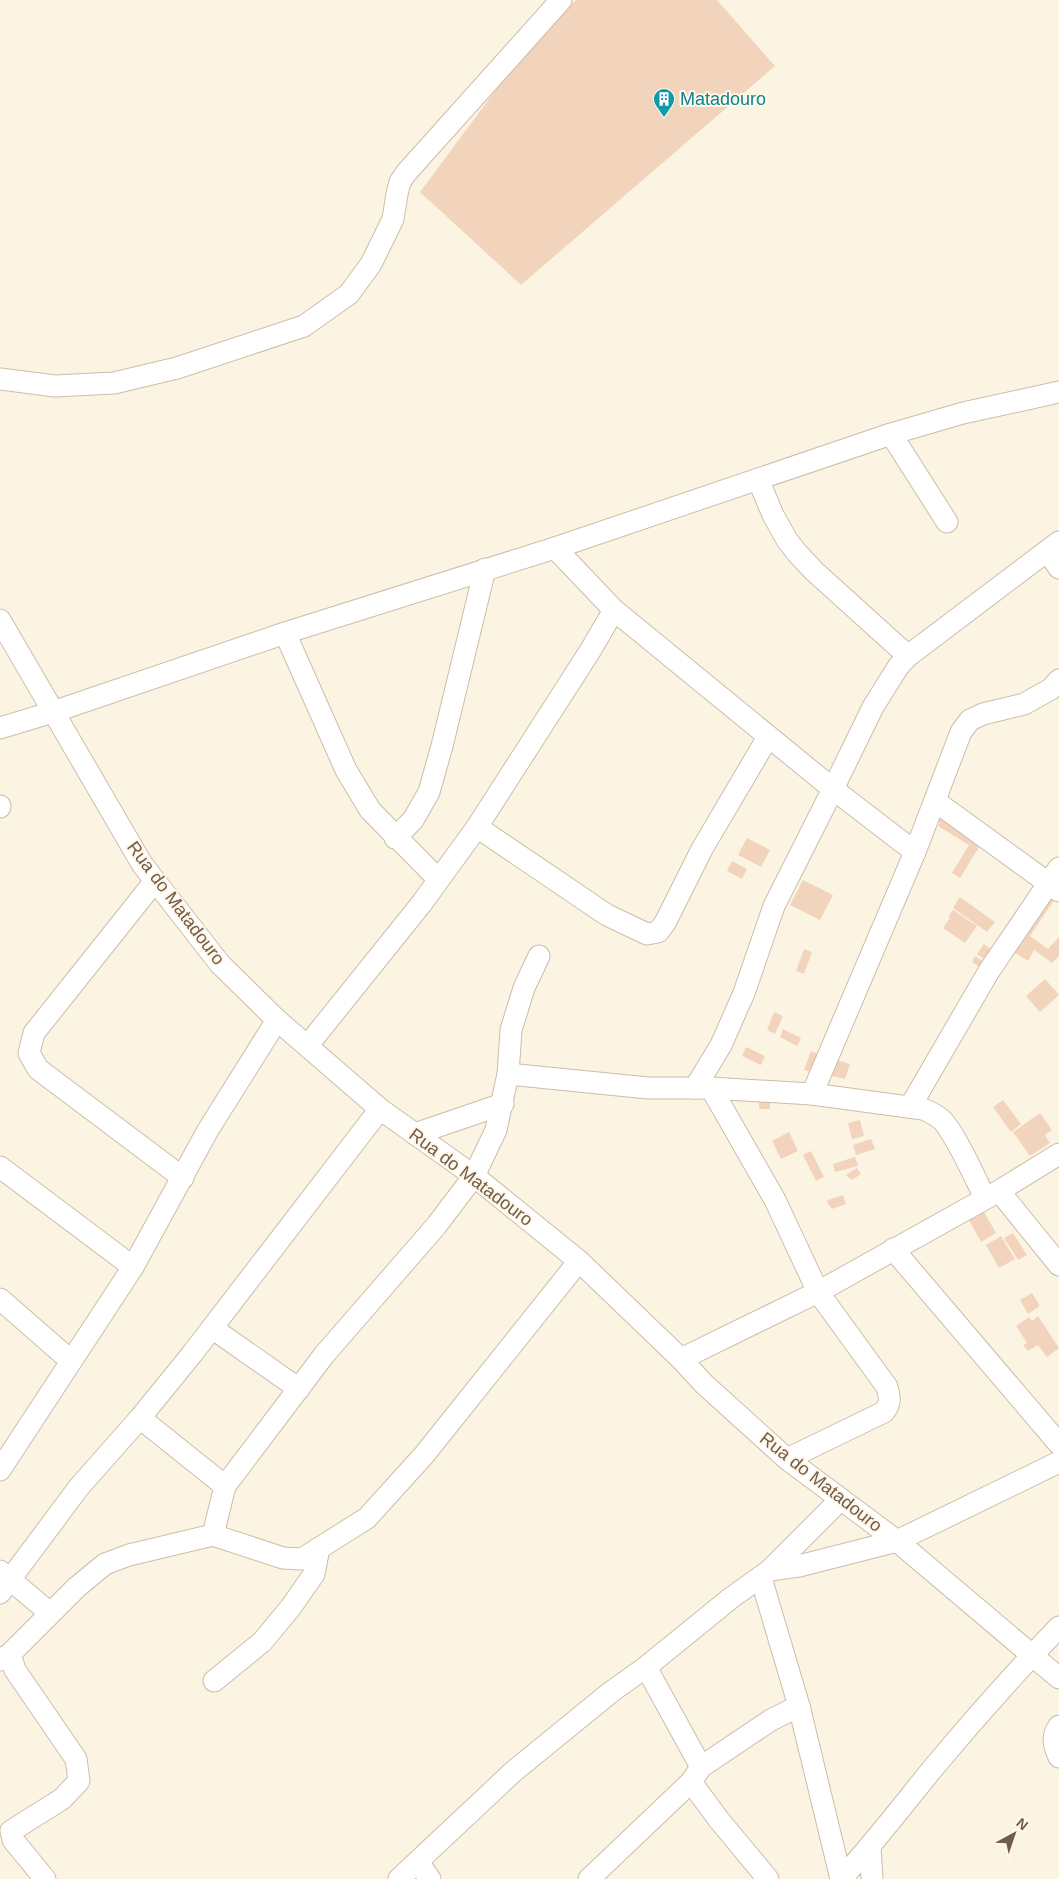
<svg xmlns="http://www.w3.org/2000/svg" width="1059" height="1879" viewBox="0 0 1059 1879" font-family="Helvetica,sans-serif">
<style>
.building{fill:#f1d4bb}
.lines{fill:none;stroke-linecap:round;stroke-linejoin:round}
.minor-casing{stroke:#cdbcaa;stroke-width:23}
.minor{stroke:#fff;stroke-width:21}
.labels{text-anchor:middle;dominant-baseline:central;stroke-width:4;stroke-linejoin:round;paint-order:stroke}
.culture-label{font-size:18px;fill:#0d838f;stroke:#fff8e9;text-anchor:start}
.street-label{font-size:18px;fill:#735b49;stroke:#fff8e9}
</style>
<rect width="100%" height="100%" fill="#fcf4e3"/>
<!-- building -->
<g class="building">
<path d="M 576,0 L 717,0 L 775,66 L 521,285 L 420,192 L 538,33 Z"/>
<path d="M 936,810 L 984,839 L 960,878 L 952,873 L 969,845 L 938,826 L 940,823 L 932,818 Z"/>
<path d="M 747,838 L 770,850 L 761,867 L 738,855 Z"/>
<path d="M 732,861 L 747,869 L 742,879 L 727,871 Z"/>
<path d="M 803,880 L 833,895 L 820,920 L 790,905 Z"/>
<path d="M 1047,889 L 1057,896 L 1030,936 L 1048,949 L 1059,937 L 1059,956 L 1052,963 L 1034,950 L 1028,961 L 1011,950 L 1017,939 L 1025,944 L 1016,937 Z"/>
<path d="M 960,897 L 995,922 L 987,932 L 953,908 Z"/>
<path d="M 953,910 L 977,926 L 965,943 L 943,928 L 950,918 L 948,917 Z"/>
<path d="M 984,944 L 992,950 L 985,960 L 977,954 Z"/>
<path d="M 804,949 L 812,952 L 804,974 L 796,971 Z"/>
<path d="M 975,956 L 984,962 L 980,967 L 972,962 Z"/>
<path d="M 1045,979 L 1059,995 L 1040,1012 L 1026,996 Z"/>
<path d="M 774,1012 L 783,1016 L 775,1034 L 767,1030 Z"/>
<path d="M 783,1029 L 801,1038 L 797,1046 L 780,1037 Z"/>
<path d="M 746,1047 L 765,1056 L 761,1065 L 742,1056 Z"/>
<path d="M 811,1051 L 818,1054 L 811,1072 L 804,1070 Z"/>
<path d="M 836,1060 L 850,1064 L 845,1079 L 832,1076 Z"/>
<path d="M 1003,1100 L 1021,1124 L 1011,1132 L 993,1107 Z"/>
<rect x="759" y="1102" width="11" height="7"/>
<path d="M 1040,1113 L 1052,1130 L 1045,1135 L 1050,1143 L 1030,1156 L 1013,1132 Z"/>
<path d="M 860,1120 L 864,1136 L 852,1139 L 848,1123 Z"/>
<path d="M 789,1132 L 798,1151 L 781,1159 L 772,1141 Z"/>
<path d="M 871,1139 L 875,1149 L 856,1155 L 853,1145 Z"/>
<path d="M 811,1151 L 824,1177 L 816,1181 L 803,1155 Z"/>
<path d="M 855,1157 L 858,1166 L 835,1172 L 833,1164 Z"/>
<path d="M 857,1168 L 861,1174 L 852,1180 L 846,1175 Z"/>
<path d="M 843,1195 L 846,1204 L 832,1209 L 826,1201 Z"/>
<path d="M 984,1212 L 996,1233 L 981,1242 L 969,1220 Z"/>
<path d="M 1013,1233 L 1027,1255 L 1018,1260 L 1004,1238 Z"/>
<path d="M 1001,1236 L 1015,1259 L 999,1268 L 986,1245 Z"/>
<path d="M 1032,1293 L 1040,1306 L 1028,1314 L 1020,1300 Z"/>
<path d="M 1038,1316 L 1059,1348 L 1047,1357 L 1038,1345 L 1028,1351 L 1023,1345 L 1027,1343 L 1016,1326 L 1029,1317 L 1032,1321 Z"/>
</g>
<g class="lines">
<!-- minor casing -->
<g class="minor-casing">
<g id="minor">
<path d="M 0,379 L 55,386 L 114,383 L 177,368 L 304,326 L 349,294 L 371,264 L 393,219 L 397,194 L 400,182 L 406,173 L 561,0"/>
<path d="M 891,434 L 947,522"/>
<path d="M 758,479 L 773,515 L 787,540 L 798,554 L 814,571 L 908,656"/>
<path d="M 555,548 L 614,610 L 833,789 L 915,852"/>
<path d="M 1047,551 L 1059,568"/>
<path d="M 0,620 L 142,864 L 220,964 L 277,1020 L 380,1109 L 474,1176 L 579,1261 L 681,1359 L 704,1384 L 787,1459 L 897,1541 L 1059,1678"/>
<path d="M 285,633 L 346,770 L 370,810 L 438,879"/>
<path d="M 0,728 L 53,712 L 285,633 L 555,548 L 891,434 L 963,413 L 1059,392"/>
<path d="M 935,801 L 1059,891"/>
<path d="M 0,806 L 0,807"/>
<path d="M 477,827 L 607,915 L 647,934 L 658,932 L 665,923 L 702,849 L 768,737"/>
<path d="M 395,838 L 413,820 L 429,792 L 442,746 L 485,569"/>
<path d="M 155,881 L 34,1033 L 29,1053 L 38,1069 L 183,1178"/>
<path d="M 308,1045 L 422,903 L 477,827 L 590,651 L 614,610"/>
<path d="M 508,1074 L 648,1088 L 711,1088 L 812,1094 L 923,1109 C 930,1112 937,1115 943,1121 C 958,1139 974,1176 985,1198"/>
<path d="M 695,1088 L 721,1045 L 744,993 L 774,906 L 833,789 L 873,707 L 898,667 L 908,656 L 1059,542"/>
<path d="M 711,1088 L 775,1200 L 818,1292 L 887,1387 C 890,1398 891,1403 884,1412 L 787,1459"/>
<path d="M 812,1094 L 915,852 L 961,732 L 970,720 L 983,714 L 1024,704 L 1051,689 L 1059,680"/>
<path d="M 910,1107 L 989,971 L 1059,868"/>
<path d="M 415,1134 L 503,1104"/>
<path d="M 0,1167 L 133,1267"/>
<path d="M 999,1191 L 1059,1265"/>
<path d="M 893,1249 L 1059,1444"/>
<path d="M 0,1299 L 71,1361"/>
<path d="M 212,1328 L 299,1389"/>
<path d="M 681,1359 L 818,1292 L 999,1191 L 1059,1154"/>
<path d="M 140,1418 L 225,1486"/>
<path d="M 0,1470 L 133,1267 L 208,1130 L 277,1020"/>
<path d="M 213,1535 L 225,1486 L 324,1355 L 436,1226 L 474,1176 L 496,1130 L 508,1074 L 511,1030 L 524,988 L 539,956"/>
<path d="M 770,1570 L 799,1566 L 897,1541 L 1059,1462"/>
<path d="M 0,1571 L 50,1613"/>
<path d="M 761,1578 L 799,1706 L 841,1879"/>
<path d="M 0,1593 L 79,1487 L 140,1418 L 192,1354 L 380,1109"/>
<path d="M 10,1654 L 15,1670 L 76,1759 L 79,1781 L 62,1799 L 11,1831 L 13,1840 L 45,1879"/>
<path d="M 0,1660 L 10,1654 L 77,1587 L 105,1564 L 129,1555 L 213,1535 L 283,1558 L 302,1559 L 367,1518 L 424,1455 L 579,1261"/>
<path d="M 646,1667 L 701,1767"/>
<path d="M 214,1681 L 262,1642 L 291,1607 L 314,1574 L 319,1548"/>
<path d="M 1059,1726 C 1051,1737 1054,1746 1059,1757"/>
<path d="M 691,1782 L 719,1820 L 768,1879"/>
<path d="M 870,1847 L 872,1879"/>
<path d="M 418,1862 L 430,1879"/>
<path d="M 399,1879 L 514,1771 L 611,1692 L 646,1667 L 731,1598 L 770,1570 L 841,1499"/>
<path d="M 589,1879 L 691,1782 L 701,1767 L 771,1720 L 799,1706"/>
<path d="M 841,1879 C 874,1843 903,1805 934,1767 C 974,1719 1016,1672 1059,1627"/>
</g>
</g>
<!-- minor -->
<use href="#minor" class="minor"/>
</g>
<!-- icons -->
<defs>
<g id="building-pin" transform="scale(1.125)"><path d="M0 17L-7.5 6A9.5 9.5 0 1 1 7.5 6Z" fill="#0f9aa8" stroke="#fff8e9"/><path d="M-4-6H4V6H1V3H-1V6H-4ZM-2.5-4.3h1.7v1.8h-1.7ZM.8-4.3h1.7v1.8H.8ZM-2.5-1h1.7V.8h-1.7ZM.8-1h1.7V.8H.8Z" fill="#fff"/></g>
</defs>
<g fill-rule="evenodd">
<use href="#building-pin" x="664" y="99"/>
</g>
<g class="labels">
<!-- culture labels -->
<g class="culture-label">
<text x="680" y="99">Matadouro</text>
</g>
<!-- street labels -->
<g class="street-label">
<text transform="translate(176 903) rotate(53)">Rua do Matadouro</text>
<text transform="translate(471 1177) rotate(37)">Rua do Matadouro</text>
<text transform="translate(821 1482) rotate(38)">Rua do Matadouro</text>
</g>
</g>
<!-- north arrow -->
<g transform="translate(1014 1834) rotate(40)" stroke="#fff8e9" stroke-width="4" paint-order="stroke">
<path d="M0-4L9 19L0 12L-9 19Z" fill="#735b49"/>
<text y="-8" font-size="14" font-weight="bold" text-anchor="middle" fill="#735b49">N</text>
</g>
</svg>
